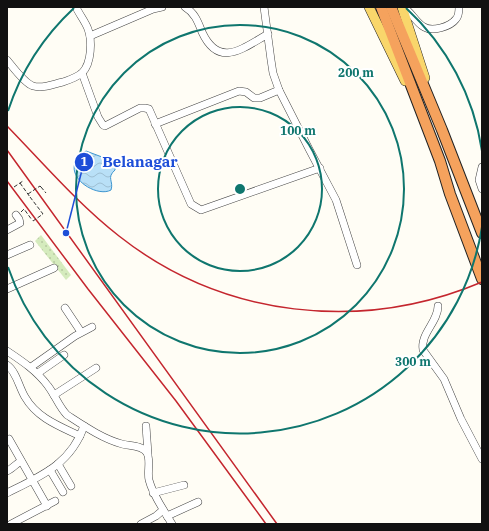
<svg xmlns="http://www.w3.org/2000/svg" width="489" height="531" viewBox="0 0 489 531" font-family="'IBM Plex Serif',serif">
<style>
.green{fill:url(#green-dots)}
.water{fill:url(#water-waves);stroke:#3f96cf}
.lines{fill:none;stroke-linecap:round;stroke-linejoin:round}
.minor-casing{stroke:#444;stroke-width:8}
.major-casing{stroke:#222;stroke-width:10}
.highway-casing{stroke:#222;stroke-width:12}
.path{stroke:#333;stroke-width:1;stroke-dasharray:4 2;stroke-linecap:butt}
.minor{stroke:#fff;stroke-width:7}
.major{stroke:#f9d66b;stroke-width:9}
.highway{stroke:#f5a25d;stroke-width:10}
.rail{stroke:#c4262e;stroke-width:1.5}
.path-bridge{stroke:#333;stroke-width:1;stroke-dasharray:4 2;stroke-linecap:butt}
.ring{fill:none;stroke:#0f766e;stroke-width:2}
.centre{fill:#0f766e;stroke:#fff;stroke-width:2}
.ring-label{font-size:12px;text-anchor:middle;font-weight:bold;fill:#0f766e;stroke:#fff;stroke-width:4;stroke-linejoin:round;paint-order:stroke}
.leader{fill:none;stroke:#1d4ed8;stroke-width:1.5}
.callout-dot{fill:#1d4ed8;stroke:#fff;stroke-width:1.5}
.mark-label{font-size:12px;text-anchor:middle;font-weight:bold;fill:#fff}
.callout-label{font-size:15px;text-anchor:middle;font-weight:bold;fill:#1d4ed8;stroke:#fff;stroke-width:4;stroke-linejoin:round;paint-order:stroke}
</style>
<defs>
<pattern id="green-dots" width="8" height="8" patternUnits="userSpaceOnUse"><rect width="8" height="8" fill="#d5ebbd"/><path d="M2 2h.1M6 6h.1" fill="none" stroke="#b6c8a1" stroke-width="1.8" stroke-linecap="round"/></pattern>
<pattern id="water-waves" width="16" height="10" patternUnits="userSpaceOnUse"><rect width="16" height="10" fill="#b9e0f7"/><path d="M0 5q4-4 8 0t8 0" fill="none" stroke="#9ebfd3"/></pattern>
</defs>
<rect width="100%" height="100%" fill="#fffdf5"/>
<!-- green -->
<path class="green" d="M 41,235 L 71,275 L 66,280 L 35,241 Z"/>
<!-- water -->
<path class="water" d="M 86,151 L 102,157 L 115,167 L 115,170 C 106,178 114,181 111,190 C 95,199 54,171 86,151 Z"/>
<g class="lines">
<!-- minor casing -->
<g class="minor-casing">
<g id="minor">
<path d="M 185,7 C 195,13 198,22 202,32 C 219,69 243,48 268,34"/>
<path d="M 264,7 L 271,60 L 273,73 L 279,90 L 309,149 L 336,200 L 357,265"/>
<path d="M 403,7 C 412,12 415,22 424,27 C 432,32 450,27 456,19 C 459,16 459,11 459,7"/>
<path d="M 90,36 L 153,9 L 162,7"/>
<path d="M 7,60 C 13,67 24,83 33,86 C 43,89 53,84 63,82 C 69,80 77,77 82,73 C 92,63 92,40 88,29 C 85,21 79,14 76,7"/>
<path d="M 82,73 L 98,117 L 103,125 L 105,126 L 140,108 L 145,108 L 149,109 L 191,204 L 201,210 L 320,168"/>
<path d="M 155,124 L 239,91 L 246,92 L 254,98 L 260,98 L 279,90"/>
<path d="M 482,167 L 479,180 L 482,189"/>
<path d="M 7,230 L 20,223 L 19,219 L 16,215"/>
<path d="M 7,255 L 30,245"/>
<path d="M 7,289 L 54,268"/>
<path d="M 438,306 C 438,322 420,334 423,350 L 444,379 L 461,419 L 482,459"/>
<path d="M 65,308 L 81,332"/>
<path d="M 7,351 C 22,361 37,371 48,386 C 55,395 59,407 67,415 C 84,426 103,439 122,444 C 129,446 143,445 147,453 C 151,460 147,472 149,480 C 153,496 164,510 172,524"/>
<path d="M 7,365 C 16,371 19,387 25,397 C 37,418 59,426 80,436"/>
<path d="M 31,367 L 75,336 L 92,327"/>
<path d="M 38,373 L 64,355"/>
<path d="M 54,395 L 96,368"/>
<path d="M 146,426 L 148,454"/>
<path d="M 9,439 L 47,506"/>
<path d="M 58,464 L 71,486"/>
<path d="M 50,470 L 63,492"/>
<path d="M 7,471 C 12,469 16,464 21,461"/>
<path d="M 7,493 C 41,476 71,464 84,426"/>
<path d="M 153,493 L 184,485"/>
<path d="M 167,516 L 198,502"/>
<path d="M 11,524 L 55,501"/>
<path d="M 141,524 L 156,516 L 163,510"/>
</g>
</g>
<!-- major casing -->
<g class="major-casing">
<g id="major">
<path d="M 369,7 L 405,81"/>
<path d="M 402,7 L 425,78"/>
</g>
</g>
<!-- highway casing -->
<g class="highway-casing">
<g id="highway">
<path d="M 381,7 L 440,161 L 450,194 L 482,279"/>
<path d="M 391,7 L 442,130 L 482,233"/>
</g>
</g>
<!-- path -->
<g class="path">
<path d="M 20,183 L 30,197"/>
<path d="M 14,187 L 23,181"/>
<path d="M 41,187 L 46,193"/>
<path d="M 21,212 L 24,209 L 32,220"/>
</g>
<!-- minor -->
<use href="#minor" class="minor"/>
<!-- major -->
<use href="#major" class="major"/>
<!-- highway -->
<use href="#highway" class="highway"/>
<!-- rail -->
<g class="rail">
<path d="M 7,126 C 43,163 78,204 119,236 C 223,318 361,333 482,282"/>
<path d="M 7,150 L 277,524"/>
<path d="M 7,181 L 88,289 L 176,401 L 266,524"/>
</g>
<!-- path-bridge -->
<g class="path-bridge">
<path d="M 28,194 L 40,186 L 41,187"/>
<path d="M 30,197 L 43,214 L 33,221 L 32,220"/>
</g>
</g>
<!-- distance rings -->
<g class="ring">
<circle cx="240" cy="189" r="82"/>
<circle cx="240" cy="189" r="164"/>
<path d="M482 227A245 245 0 0 1 8 267M8 111A245 245 0 0 1 74 8M406 8A245 245 0 0 1 482 151"/>
</g>
<circle cx="240" cy="189" r="6" class="centre"/>
<g class="ring-label">
<text x="356" y="77">200 m</text>
<text x="298" y="135">100 m</text>
<text x="413" y="366">300 m</text>
</g>
<!-- callouts -->
<path class="leader" d="M66 233L84 162"/>
<g class="callout-dot">
<circle cx="66" cy="233" r="4"/>
<circle cx="84" cy="162" r="10"/>
</g>
<g class="mark-label">
<text x="84" y="166">1</text>
</g>
<g class="callout-label">
<text x="140" y="167">Belanagar</text>
</g>
<!-- border -->
<rect width="489" height="531" fill="none" stroke="#111111" stroke-width="16"/>
</svg>
